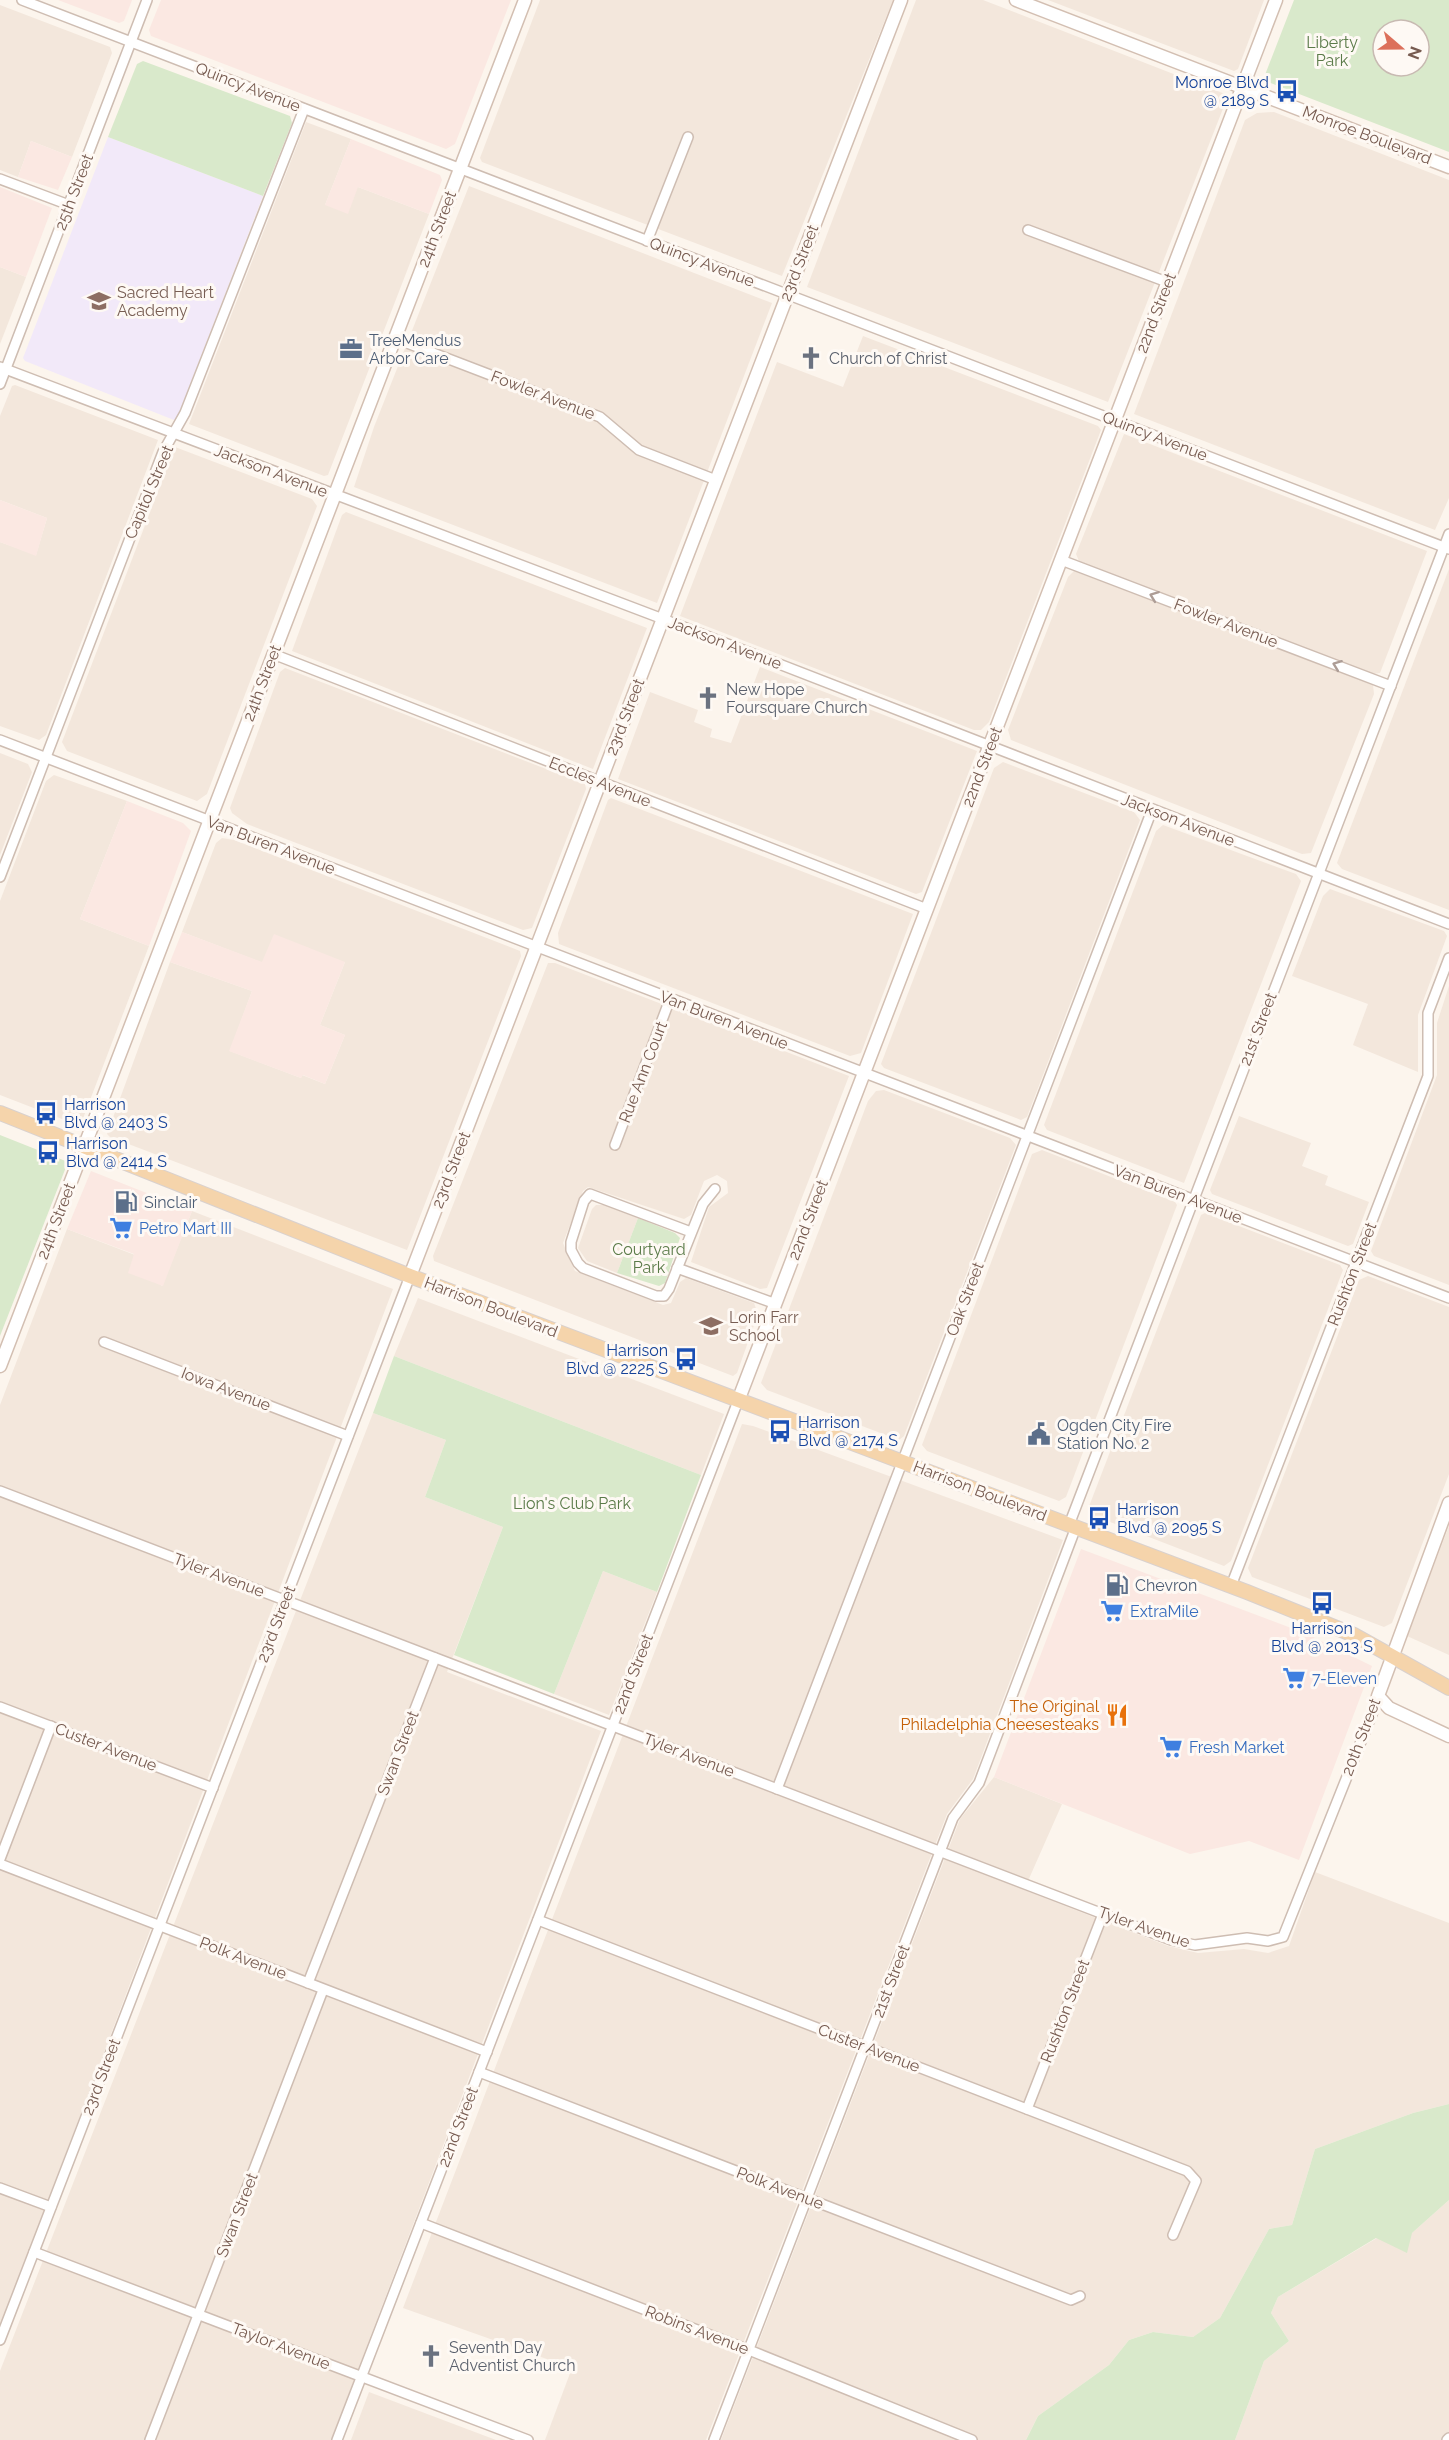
<svg xmlns="http://www.w3.org/2000/svg" width="1449" height="2440" viewBox="0 0 1449 2440" font-family="Raleway,sans-serif">
<style>
.residential{fill:#f3e7dc}
.commercial{fill:#fbe8e2}
.education{fill:#f2e9f9}
.green{fill:#d9e9cb;fill-rule:evenodd}
.lines{fill:none;stroke-linecap:round;stroke-linejoin:round}
.street-casing{stroke:#cebdb2;stroke-width:12}
.secondary-casing{stroke:#d3bfb2;stroke-width:15}
.primary-casing{stroke:#d9d1ce;stroke-width:16}
.street{stroke:#fff;stroke-width:9}
.secondary{stroke:#fff;stroke-width:12}
.primary{stroke:#f5d4ab;stroke-width:14}
.oneway{stroke:#ad9d96}
.labels{text-anchor:middle;dominant-baseline:central;stroke-width:6;stroke-linejoin:round;paint-order:stroke}
.park-label{font-size:16px;fill:#5b7b49;stroke:#fef9f4}
.transit-label{font-size:16px;fill:#164399;stroke:#fef9f4;text-anchor:start}
.street-label{font-size:16px;fill:#775b50;stroke:#fef9f4}
.education-label{font-size:16px;fill:#785e54;stroke:#fef9f4;text-anchor:start}
.service-label{font-size:16px;fill:#4e5e75;stroke:#fef9f4;text-anchor:start}
.worship-label{font-size:16px;fill:#5b616d;stroke:#fef9f4;text-anchor:start}
.shop-label{font-size:16px;fill:#366cbe;stroke:#fef9f4;text-anchor:start}
.food-label{font-size:16px;fill:#c56008;stroke:#fef9f4;text-anchor:end}
</style>
<rect width="100%" height="100%" fill="#fcf5ed"/>
<!-- residential -->
<g class="residential">
<path d="M 540,0 L 893,0 L 782,276 L 482,162 L 480,158 Z"/>
<path d="M 916,0 L 983,0 L 1225,94 L 1226,101 L 1108,402 L 807,287 Z"/>
<path d="M 1048,0 L 1264,0 L 1238,69 L 1234,71 Z"/>
<path d="M 0,5 L 110,47 L 112,53 L 72,157 L 31,141 L 18,177 L 0,170 Z"/>
<path d="M 1274,112 L 1449,180 L 1449,498 L 1435,530 L 1134,414 L 1245,120 L 1257,113 Z"/>
<path d="M 306,122 L 351,139 L 325,205 L 358,187 L 429,214 L 328,475 L 324,476 L 189,424 Z"/>
<path d="M 469,186 L 772,303 L 657,603 L 354,487 L 374,427 Z"/>
<path d="M 0,267 L 26,277 L 0,344 Z"/>
<path d="M 863,336 L 1098,426 L 1101,430 L 989,722 L 981,730 L 974,730 L 680,616 L 777,362 L 843,387 Z"/>
<path d="M 15,385 L 158,440 L 46,735 L 39,740 L 0,726 L 0,542 L 36,555 L 47,518 L 0,500 L 0,416 L 12,386 Z"/>
<path d="M 1124,434 L 1427,551 L 1380,673 L 1372,674 L 1079,561 L 1076,554 Z"/>
<path d="M 175,447 L 312,499 L 317,506 L 207,794 L 197,801 L 67,751 L 62,742 Z"/>
<path d="M 346,512 L 647,628 L 593,769 L 292,651 L 342,515 Z"/>
<path d="M 1449,569 L 1449,910 L 1342,869 L 1337,863 Z"/>
<path d="M 1074,571 L 1373,685 L 1374,694 L 1311,853 L 1302,854 L 1011,740 L 1008,730 L 1068,577 Z"/>
<path d="M 760,667 L 977,751 L 922,892 L 916,894 L 618,779 L 650,692 L 698,710 L 694,722 L 712,729 L 710,737 L 731,743 Z"/>
<path d="M 285,668 L 585,784 L 586,789 L 532,928 L 523,930 L 247,824 L 232,813 L 230,808 L 280,672 Z"/>
<path d="M 0,753 L 28,764 L 32,772 L 0,855 Z"/>
<path d="M 1003,762 L 1134,812 L 1140,820 L 1027,1117 L 1021,1120 L 884,1068 L 881,1064 L 994,768 Z"/>
<path d="M 54,775 L 127,801 L 80,919 L 149,946 L 82,1121 L 75,1124 L 0,1095 L 0,901 L 46,781 Z"/>
<path d="M 611,798 L 913,914 L 861,1053 L 850,1056 L 559,944 L 558,933 L 608,800 Z"/>
<path d="M 1163,825 L 1296,874 L 1301,881 L 1184,1183 L 1047,1130 L 1044,1125 L 1156,831 Z"/>
<path d="M 222,838 L 234,840 L 520,951 L 521,956 L 407,1250 L 110,1137 L 107,1134 L 170,962 L 252,991 L 230,1051 L 301,1078 L 302,1075 L 325,1084 L 345,1035 L 320,1025 L 345,962 L 263,963 L 182,932 L 216,843 Z"/>
<path d="M 1330,889 L 1444,931 L 1447,936 L 1418,1015 L 1418,1072 L 1353,1045 L 1368,1004 L 1292,976 L 1323,896 Z"/>
<path d="M 548,963 L 555,963 L 849,1076 L 767,1288 L 760,1289 L 691,1262 L 709,1207 L 728,1193 L 727,1181 L 717,1175 L 704,1181 L 691,1215 L 684,1219 L 588,1187 L 583,1191 L 563,1243 L 575,1271 L 663,1305 L 671,1303 L 680,1282 L 686,1278 L 754,1303 L 758,1314 L 737,1373 L 733,1376 L 434,1261 L 433,1256 Z"/>
<path d="M 1449,986 L 1449,1285 L 1374,1256 L 1371,1251 L 1437,1075 L 1437,1023 Z"/>
<path d="M 884,1090 L 1010,1138 L 1016,1145 L 904,1436 L 899,1440 L 767,1390 L 761,1383 L 868,1101 L 876,1091 Z"/>
<path d="M 1239,1116 L 1311,1143 L 1302,1166 L 1328,1176 L 1325,1185 L 1369,1202 L 1353,1244 L 1348,1246 L 1212,1194 L 1210,1190 Z"/>
<path d="M 1042,1150 L 1175,1202 L 1177,1205 L 1066,1497 L 1059,1501 L 927,1451 L 922,1445 L 1032,1154 Z"/>
<path d="M 596,1205 L 604,1205 L 638,1218 L 617,1273 L 587,1261 L 578,1248 L 592,1209 Z"/>
<path d="M 192,1211 L 393,1289 L 0,2327 L 0,1405 L 67,1229 L 135,1255 L 162,1286 Z"/>
<path d="M 1205,1213 L 1340,1265 L 1343,1270 L 1231,1561 L 1224,1566 L 1092,1515 L 1088,1509 L 1201,1215 Z"/>
<path d="M 1368,1276 L 1449,1307 L 1449,1474 L 1392,1623 L 1384,1627 L 1252,1577 L 1248,1568 L 1359,1280 Z"/>
<path d="M 418,1298 L 724,1414 L 701,1475 L 394,1356 Z"/>
<path d="M 373,1413 L 446,1440 L 425,1497 L 503,1527 L 447,1672 L 601,1731 L 331,2440 L 0,2440 L 0,2371 Z"/>
<path d="M 742,1424 L 753,1426 L 1063,1540 L 973,1779 L 947,1814 L 706,2440 L 545,2440 L 572,2368 L 403,2308 Z"/>
<path d="M 1449,1526 L 1449,1655 L 1407,1636 Z"/>
<path d="M 603,1571 L 657,1592 L 609,1715 L 554,1694 Z"/>
<path d="M 994,1777 L 1062,1804 L 1024,1890 L 1168,1946 L 1198,1953 L 1244,1949 L 1268,1953 L 1289,1946 L 1315,1872 L 1449,1923 L 1449,2104 L 1413,2113 L 1315,2149 L 1292,2225 L 1269,2229 L 1220,2318 L 1193,2337 L 1153,2332 L 1129,2340 L 1109,2365 L 1038,2416 L 1026,2440 L 721,2440 L 960,1819 Z"/>
<path d="M 1449,2200 L 1449,2440 L 1235,2440 L 1264,2361 L 1289,2341 L 1271,2313 L 1278,2297 L 1377,2238 L 1412,2233 Z"/>
<path d="M 369,2392 L 496,2440 L 351,2440 Z"/>
</g>
<!-- commercial -->
<g class="commercial">
<path d="M 58,0 L 132,0 L 124,21 L 119,23 Z"/>
<path d="M 161,0 L 511,0 L 455,144 L 446,149 L 151,36 L 149,30 Z"/>
<path d="M 351,139 L 440,175 L 442,180 L 429,214 L 358,187 L 348,214 L 325,205 Z"/>
<path d="M 31,141 L 72,157 L 58,190 L 18,177 Z"/>
<path d="M 0,187 L 52,208 L 26,277 L 0,267 Z"/>
<path d="M 0,500 L 47,518 L 36,556 L 0,542 Z"/>
<path d="M 127,801 L 183,823 L 191,831 L 149,946 L 80,919 Z"/>
<path d="M 182,932 L 262,962 L 274,934 L 345,962 L 320,1025 L 345,1035 L 325,1084 L 303,1075 L 301,1078 L 229,1051 L 252,991 L 170,962 Z"/>
<path d="M 91,1171 L 192,1211 L 163,1286 L 128,1273 L 134,1254 L 67,1229 Z"/>
<path d="M 1081,1549 L 1307,1634 L 1372,1666 L 1299,1860 L 1249,1841 L 1190,1854 L 994,1777 Z"/>
</g>
<!-- education -->
<path class="education" d="M 108,137 L 263,196 L 177,418 L 174,420 L 25,361 L 23,358 Z"/>
<!-- green -->
<g class="green">
<path d="M 1294,0 L 1449,0 L 1449,152 L 1263,80 ZM 1383,30 L 1419,30 L 1419,66 L 1383,66 Z"/>
<path d="M 143,61 L 290,116 L 292,123 L 263,196 L 108,137 L 137,64 Z"/>
<path d="M 0,1135 L 68,1162 L 0,1336 Z"/>
<path d="M 638,1218 L 675,1233 L 680,1238 L 665,1283 L 659,1286 L 617,1273 Z"/>
<path d="M 394,1356 L 701,1475 L 657,1592 L 603,1571 L 554,1694 L 454,1655 L 503,1527 L 425,1497 L 446,1440 L 373,1413 Z"/>
<path d="M 1449,2104 L 1449,2200 L 1412,2233 L 1407,2253 L 1376,2238 L 1278,2297 L 1271,2313 L 1289,2341 L 1264,2361 L 1235,2440 L 1026,2440 L 1038,2416 L 1109,2365 L 1129,2340 L 1153,2332 L 1193,2337 L 1220,2318 L 1269,2229 L 1292,2225 L 1315,2149 L 1413,2113 Z"/>
</g>
<g class="lines">
<!-- street casing -->
<g class="street-casing">
<g id="street">
<path d="M 22,0 L 1449,549"/>
<path d="M 0,179 L 69,205"/>
<path d="M 1028,230 L 1167,282"/>
<path d="M 647,241 L 688,137"/>
<path d="M 394,338 L 600,417 L 639,450 L 716,480"/>
<path d="M 0,367 L 663,619 L 1449,924"/>
<path d="M 0,384 L 147,0"/>
<path d="M 1061,560 L 1391,686"/>
<path d="M 273,654 L 927,909"/>
<path d="M 0,740 L 1449,1298"/>
<path d="M 0,877 L 163,452 L 185,413 L 304,109"/>
<path d="M 615,1145 L 670,999"/>
<path d="M 691,1232 L 590,1194 L 584,1201 L 571,1242 L 571,1250 L 578,1263 L 583,1268 L 656,1296 L 664,1296 L 669,1289 L 703,1204 L 715,1189"/>
<path d="M 677,1268 L 776,1304"/>
<path d="M 104,1342 L 348,1436"/>
<path d="M 0,1491 L 1171,1940 L 1195,1945 L 1247,1938 L 1268,1941 L 1283,1937 L 1378,1699"/>
<path d="M 1069,1525 L 1449,534"/>
<path d="M 1231,1586 L 1428,1076 L 1428,1013 L 1449,958"/>
<path d="M 0,1707 L 213,1788"/>
<path d="M 777,1789 L 1152,810"/>
<path d="M 0,1859 L 51,1726"/>
<path d="M 0,1864 L 487,2052"/>
<path d="M 538,1920 L 1187,2171 L 1196,2181 L 1173,2235"/>
<path d="M 308,1983 L 435,1658"/>
<path d="M 479,2072 L 1071,2300 L 1080,2296"/>
<path d="M 1027,2109 L 1103,1914"/>
<path d="M 0,2188 L 51,2207"/>
<path d="M 421,2223 L 749,2350 L 972,2440"/>
<path d="M 34,2252 L 528,2440"/>
<path d="M 0,2340 L 410,1276"/>
<path d="M 150,2440 L 323,1990"/>
<path d="M 337,2440 L 738,1401"/>
<path d="M 714,2440 L 953,1818 L 979,1783 L 1076,1527"/>
<path d="M 1447,2440 L 1449,2438"/>
</g>
</g>
<!-- secondary casing -->
<g class="secondary-casing">
<g id="secondary">
<path d="M 1016,0 L 1449,167"/>
<path d="M 410,1276 L 901,0"/>
<path d="M 0,1366 L 525,0"/>
<path d="M 738,1401 L 1276,0"/>
<path d="M 1449,1503 L 1378,1696 L 1389,1708 L 1449,1736"/>
</g>
</g>
<!-- primary casing -->
<g class="primary-casing">
<path id="primary" d="M 0,1113 L 410,1276 L 1247,1592 L 1354,1635 L 1449,1688"/>
</g>
<!-- street -->
<use href="#street" class="street"/>
<!-- secondary -->
<use href="#secondary" class="secondary"/>
<!-- primary -->
<use href="#primary" class="primary"/>
</g>
<!-- one-way arrows -->
<defs><path id="oneway-chevron" d="M-2-3.5L2.5 0L-2 3.5" fill="none" stroke-width="1.6" stroke-linecap="round" stroke-linejoin="round" transform="scale(1.5)"/></defs>
<g class="oneway">
<use href="#oneway-chevron" transform="translate(1154 596) rotate(-159)"/>
<use href="#oneway-chevron" transform="translate(1337 665) rotate(-159)"/>
</g>
<!-- icons -->
<defs>
<g id="bus-bare" transform="scale(1.8)"><path d="M-5-6H5V4H4V6H2V4H-2V6H-4V4H-5ZM-3.5-4V0h7V-4ZM-3.5 1.2v1.5H-2V1.2ZM2 1.2v1.5H3.5V1.2Z" fill="#1a4fb4" stroke="#fef9f4" stroke-width="2.5" paint-order="stroke"/></g>
<g id="school-bare" transform="scale(1.8)"><path d="M0-5L7-2L0 1L-7-2ZM-4 1L0 2.5L4 1V4Q0 6-4 4Z" fill="#8d6e63" stroke="#fef9f4" stroke-width="2.5" paint-order="stroke"/></g>
<g id="office-bare" transform="scale(1.8)"><path d="M-6-3h4V-5.5h4V-3h4V5H-6ZM-1-4.5V-3h2v-1.5ZM-6 0V1H6V0Z" fill="#5c6f8a" stroke="#fef9f4" stroke-width="2.5" paint-order="stroke"/></g>
<g id="church-bare" transform="scale(1.8)"><path d="M-1.2-6h2.4v3.5h3.3v2.4h-3.3V6h-2.4V-.1h-3.3v-2.4h3.3Z" fill="#6b7280" stroke="#fef9f4" stroke-width="2.5" paint-order="stroke"/></g>
<g id="fuel-bare" transform="scale(1.8)"><path d="M-5.5-6h7V0h2V4h1.3V-2.5L3-4.5l.8-.8L6-3V5H2.5V1h-1V6h-7ZM-4.2-4.7v3.2H.2V-4.7Z" fill="#5c6f8a" stroke="#fef9f4" stroke-width="2.5" paint-order="stroke"/></g>
<g id="supermarket-bare" transform="scale(1.8)"><path d="M-6-5.5h2.5l.6 2H6L4.5 2H-2.5L-4.4-4H-6ZM-1.5 3.2a1.3 1.3 0 1 0 .1 0ZM3 3.2a1.3 1.3 0 1 0 .1 0Z" fill="#3f7fe0" stroke="#fef9f4" stroke-width="2.5" paint-order="stroke"/></g>
<g id="civic-bare" transform="scale(1.8)"><path d="M-.6-6.5H3V-4.5H.6V-3L4-1V1h2V6H-6V1h2V-1L-.6-3ZM-1.2 2.5V6h2.4V2.5Z" fill="#5c6f8a" stroke="#fef9f4" stroke-width="2.5" paint-order="stroke"/></g>
<g id="restaurant-bare" transform="scale(1.8)"><path d="M-5-6h1v4h1v-4h1v4h1v-4h1v5L-1.5 .5V6h-2V.5L-5-1ZM5-6V6H3V1.5H1.5Q1.5-4 5-6Z" fill="#e8710a" stroke="#fef9f4" stroke-width="2.5" paint-order="stroke"/></g>
</defs>
<g fill-rule="evenodd">
<use href="#bus-bare" x="1287" y="91"/>
<use href="#school-bare" x="99" y="301"/>
<use href="#office-bare" x="351" y="349"/>
<use href="#church-bare" x="811" y="358"/>
<use href="#church-bare" x="708" y="698"/>
<use href="#bus-bare" x="46" y="1113"/>
<use href="#bus-bare" x="48" y="1152"/>
<use href="#fuel-bare" x="126" y="1202"/>
<use href="#supermarket-bare" x="121" y="1228"/>
<use href="#school-bare" x="711" y="1326"/>
<use href="#bus-bare" x="686" y="1359"/>
<use href="#bus-bare" x="780" y="1431"/>
<use href="#civic-bare" x="1039" y="1434"/>
<use href="#bus-bare" x="1099" y="1518"/>
<use href="#fuel-bare" x="1117" y="1585"/>
<use href="#bus-bare" x="1322" y="1603"/>
<use href="#supermarket-bare" x="1112" y="1611"/>
<use href="#supermarket-bare" x="1294" y="1678"/>
<use href="#restaurant-bare" x="1117" y="1715"/>
<use href="#supermarket-bare" x="1171" y="1747"/>
<use href="#church-bare" x="431" y="2356"/>
</g>
<g class="labels">
<!-- park labels -->
<g class="park-label">
<text x="1332" y="42">Liberty<tspan x="1332" dy="18">Park</tspan></text>
<text x="649" y="1249">Courtyard<tspan x="649" dy="18">Park</tspan></text>
<text x="572" y="1503">Lion's Club Park</text>
</g>
<!-- transit labels -->
<g class="transit-label">
<text x="1269" y="82" text-anchor="end">Monroe Blvd<tspan x="1269" dy="18">@ 2189 S</tspan></text>
<text x="64" y="1104">Harrison<tspan x="64" dy="18">Blvd @ 2403 S</tspan></text>
<text x="66" y="1143">Harrison<tspan x="66" dy="18">Blvd @ 2414 S</tspan></text>
<text x="668" y="1350" text-anchor="end">Harrison<tspan x="668" dy="18">Blvd @ 2225 S</tspan></text>
<text x="798" y="1422">Harrison<tspan x="798" dy="18">Blvd @ 2174 S</tspan></text>
<text x="1117" y="1509">Harrison<tspan x="1117" dy="18">Blvd @ 2095 S</tspan></text>
<text x="1322" y="1628" text-anchor="middle">Harrison<tspan x="1322" dy="18">Blvd @ 2013 S</tspan></text>
</g>
<!-- street labels -->
<g class="street-label">
<text transform="translate(248 87) rotate(21)">Quincy Avenue</text>
<text transform="translate(1367 135) rotate(21)">Monroe Boulevard</text>
<text transform="translate(74 192) rotate(-69)">25th Street</text>
<text transform="translate(437 229) rotate(-69)">24th Street</text>
<text transform="translate(702 262) rotate(21)">Quincy Avenue</text>
<text transform="translate(799 263) rotate(-69)">23rd Street</text>
<text transform="translate(1156 313) rotate(-69)">22nd Street</text>
<text transform="translate(543 395) rotate(21)">Fowler Avenue</text>
<text transform="translate(1155 436) rotate(21)">Quincy Avenue</text>
<text transform="translate(271 471) rotate(21)">Jackson Avenue</text>
<text transform="translate(149 492) rotate(-67)">Capitol Street</text>
<text transform="translate(1226 623) rotate(21)">Fowler Avenue</text>
<text transform="translate(725 643) rotate(21)">Jackson Avenue</text>
<text transform="translate(262 683) rotate(-69)">24th Street</text>
<text transform="translate(625 717) rotate(-69)">23rd Street</text>
<text transform="translate(982 767) rotate(-69)">22nd Street</text>
<text transform="translate(600 782) rotate(22)">Eccles Avenue</text>
<text transform="translate(1178 820) rotate(21)">Jackson Avenue</text>
<text transform="translate(271 845) rotate(21)">Van Buren Avenue</text>
<text transform="translate(724 1020) rotate(21)">Van Buren Avenue</text>
<text transform="translate(1258 1029) rotate(-69)">21st Street</text>
<text transform="translate(643 1072) rotate(-69)">Rue Ann Court</text>
<text transform="translate(451 1170) rotate(-69)">23rd Street</text>
<text transform="translate(1178 1194) rotate(21)">Van Buren Avenue</text>
<text transform="translate(808 1220) rotate(-69)">22nd Street</text>
<text transform="translate(56 1221) rotate(-69)">24th Street</text>
<text transform="translate(1352 1274) rotate(-69)">Rushton Street</text>
<text transform="translate(965 1299) rotate(-69)">Oak Street</text>
<text transform="translate(491 1307) rotate(21)">Harrison Boulevard</text>
<text transform="translate(226 1389) rotate(21)">Iowa Avenue</text>
<text transform="translate(980 1491) rotate(21)">Harrison Boulevard</text>
<text transform="translate(219 1575) rotate(21)">Tyler Avenue</text>
<text transform="translate(276 1624) rotate(-69)">23rd Street</text>
<text transform="translate(633 1674) rotate(-69)">22nd Street</text>
<text transform="translate(1361 1737) rotate(-69)">20th Street</text>
<text transform="translate(106 1747) rotate(21)">Custer Avenue</text>
<text transform="translate(398 1753) rotate(-69)">Swan Street</text>
<text transform="translate(689 1755) rotate(21)">Tyler Avenue</text>
<text transform="translate(1144 1927) rotate(19)">Tyler Avenue</text>
<text transform="translate(243 1958) rotate(21)">Polk Avenue</text>
<text transform="translate(891 1981) rotate(-69)">21st Street</text>
<text transform="translate(1065 2011) rotate(-69)">Rushton Street</text>
<text transform="translate(869 2048) rotate(21)">Custer Avenue</text>
<text transform="translate(101 2077) rotate(-69)">23rd Street</text>
<text transform="translate(458 2127) rotate(-69)">22nd Street</text>
<text transform="translate(780 2188) rotate(21)">Polk Avenue</text>
<text transform="translate(237 2215) rotate(-69)">Swan Street</text>
<text transform="translate(697 2330) rotate(21)">Robins Avenue</text>
<text transform="translate(281 2346) rotate(21)">Taylor Avenue</text>
</g>
<!-- education labels -->
<g class="education-label">
<text x="117" y="292">Sacred Heart<tspan x="117" dy="18">Academy</tspan></text>
<text x="729" y="1317">Lorin Farr<tspan x="729" dy="18">School</tspan></text>
</g>
<!-- service labels -->
<g class="service-label">
<text x="369" y="340">TreeMendus<tspan x="369" dy="18">Arbor Care</tspan></text>
<text x="144" y="1202">Sinclair</text>
<text x="1057" y="1425">Ogden City Fire<tspan x="1057" dy="18">Station No. 2</tspan></text>
<text x="1135" y="1585">Chevron</text>
</g>
<!-- worship labels -->
<g class="worship-label">
<text x="829" y="358">Church of Christ</text>
<text x="726" y="689">New Hope<tspan x="726" dy="18">Foursquare Church</tspan></text>
<text x="449" y="2347">Seventh Day<tspan x="449" dy="18">Adventist Church</tspan></text>
</g>
<!-- shop labels -->
<g class="shop-label">
<text x="139" y="1228">Petro Mart III</text>
<text x="1130" y="1611">ExtraMile</text>
<text x="1312" y="1678">7-Eleven</text>
<text x="1189" y="1747">Fresh Market</text>
</g>
<!-- food labels -->
<g class="food-label">
<text x="1099" y="1706">The Original<tspan x="1099" dy="18">Philadelphia Cheesesteaks</tspan></text>
</g>
</g>
<!-- north arrow -->
<g transform="translate(1401 48) rotate(110)"><circle r="28" fill="#fef9f4" stroke="#c8bab2" stroke-width="1.5"/>
<path d="M0-4.5L10 22L0 15L-10 22Z" fill="#dc705b"/>
<text y="-9" font-size="16" font-weight="bold" text-anchor="middle" fill="#775b50">N</text>
</g>
</svg>
